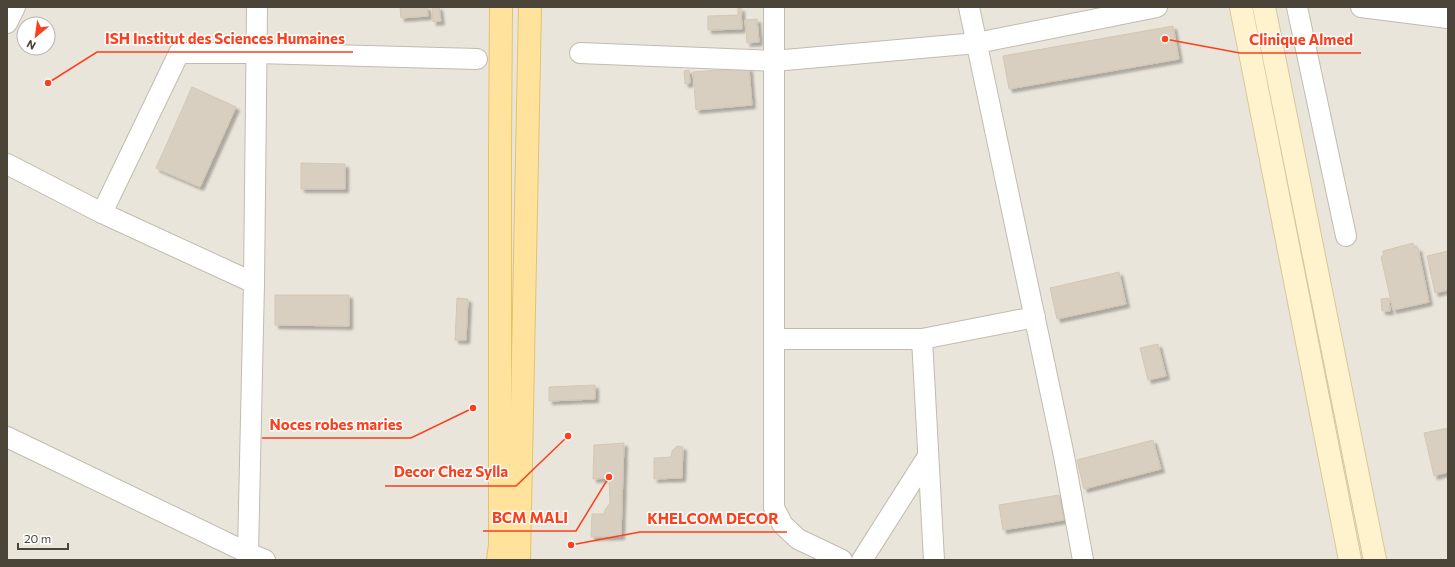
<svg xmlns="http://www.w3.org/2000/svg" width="1455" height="567" viewBox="0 0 1455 567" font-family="Commissioner,sans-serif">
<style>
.residential{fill:#eae5da;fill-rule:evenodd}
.building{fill:#d8cfc1;stroke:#d3c7b4;filter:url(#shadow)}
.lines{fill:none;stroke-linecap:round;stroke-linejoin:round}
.street-casing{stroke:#c2bbae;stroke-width:22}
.secondary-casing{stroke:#d6c79b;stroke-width:24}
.primary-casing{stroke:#e6c16a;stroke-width:24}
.street{stroke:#fff;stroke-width:20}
.secondary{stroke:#fff3cd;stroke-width:22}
.primary{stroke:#ffe39c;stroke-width:22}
.leader{fill:none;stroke:#fc3f1d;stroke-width:1.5}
.callout-dot{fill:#fc3f1d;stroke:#fff;stroke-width:1.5}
.callout-label{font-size:15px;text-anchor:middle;font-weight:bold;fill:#fc3f1d;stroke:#fff;stroke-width:3;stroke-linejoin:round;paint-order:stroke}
</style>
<defs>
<filter id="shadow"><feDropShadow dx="3.5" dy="3.5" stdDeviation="1" flood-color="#0004"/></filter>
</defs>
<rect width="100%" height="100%" fill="#f6f3ec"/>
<!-- residential -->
<path class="residential" d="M 7,7 L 1448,7 L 1448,560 L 7,560 ZM 24,24 L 48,24 L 48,48 L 24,48 Z"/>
<!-- building -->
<g class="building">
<path d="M 400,7 L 427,7 L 428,16 L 401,18 Z"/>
<path d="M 432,7 L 439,7 L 441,21 L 433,22 Z"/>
<path d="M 738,8 L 741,8 L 742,29 L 708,30 L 708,16 L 738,15 Z"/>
<path d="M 757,19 L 759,42 L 747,43 L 745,20 Z"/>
<path d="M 1173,26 L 1179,59 L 1009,89 L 1003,56 Z"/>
<path d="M 749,68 L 752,105 L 696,110 L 693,72 Z"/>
<path d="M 689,70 L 690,83 L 685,84 L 684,71 Z"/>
<path d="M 192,87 L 236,107 L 200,187 L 156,168 Z"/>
<path d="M 301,163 L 345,164 L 345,189 L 301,189 Z"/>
<path d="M 1413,243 L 1414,248 L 1418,248 L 1429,302 L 1393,310 L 1381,257 L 1383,255 L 1383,251 Z"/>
<path d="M 1448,251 L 1448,290 L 1435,293 L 1427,256 Z"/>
<path d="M 1119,272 L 1126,304 L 1057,319 L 1050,288 Z"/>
<path d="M 275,295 L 349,295 L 349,326 L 275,325 Z"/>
<path d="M 457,298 L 468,299 L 466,340 L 455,340 Z"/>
<path d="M 1389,298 L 1390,311 L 1382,311 L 1381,299 Z"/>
<path d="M 1158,344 L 1166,376 L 1148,380 L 1140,348 Z"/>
<path d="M 595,385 L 595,399 L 549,401 L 549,387 Z"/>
<path d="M 1448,428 L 1448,472 L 1434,476 L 1424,433 Z"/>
<path d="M 1153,440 L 1161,469 L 1084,489 L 1077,460 Z"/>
<path d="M 624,443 L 621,536 L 591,537 L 592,514 L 604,514 L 605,510 L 610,503 L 609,478 L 593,479 L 594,445 Z"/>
<path d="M 677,446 L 683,447 L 682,478 L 654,479 L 654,458 L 671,457 L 672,451 Z"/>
<path d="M 1059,495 L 1064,520 L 1003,530 L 999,505 Z"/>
</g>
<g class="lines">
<!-- street casing -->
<g class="street-casing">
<g id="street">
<path d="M 774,7 L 774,508 L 783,525 L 798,539 L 842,560"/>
<path d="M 969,7 L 1064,456 L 1083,560"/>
<path d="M 1297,7 L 1346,236"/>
<path d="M 1361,7 L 1448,18"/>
<path d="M 7,23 L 15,7"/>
<path d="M 580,53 L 774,61 L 977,43 L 1157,7"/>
<path d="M 7,164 L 102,213 L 254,283"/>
<path d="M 102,213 L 179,53 L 257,53 L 477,59"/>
<path d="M 774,339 L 922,339 L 1035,317"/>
<path d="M 922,339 L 934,560"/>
<path d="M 7,437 L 248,553 L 265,560"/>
<path d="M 248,553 L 254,283 L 257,7"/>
<path d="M 862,560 L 928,456"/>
</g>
</g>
<!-- secondary casing -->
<g class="secondary-casing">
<g id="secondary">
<path d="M 1241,7 L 1350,560"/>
<path d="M 1264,7 L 1375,560"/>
</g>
</g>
<!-- primary casing -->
<g class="primary-casing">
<g id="primary">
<path d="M 498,560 L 500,545 L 500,148 L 501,7"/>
<path d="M 519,560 L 530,7"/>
</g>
</g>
<!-- street -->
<use href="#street" class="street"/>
<!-- secondary -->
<use href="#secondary" class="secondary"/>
<!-- primary -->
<use href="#primary" class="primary"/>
</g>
<!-- callouts -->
<path class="leader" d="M48 83L97 52H353M1165 39L1240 53H1361M473 408L411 438H262M568 436L516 486H385M609 477L576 531H483M571 545L640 532H787"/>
<g class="callout-dot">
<circle cx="48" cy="83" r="4"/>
<circle cx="1165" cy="39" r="4"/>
<circle cx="473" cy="408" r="4"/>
<circle cx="568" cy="436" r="4"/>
<circle cx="609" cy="477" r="4"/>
<circle cx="571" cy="545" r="4"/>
</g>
<g class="callout-label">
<text x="225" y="44">ISH Institut des Sciences Humaines</text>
<text x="1301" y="45">Clinique Almed</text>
<text x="336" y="430">Noces robes maries</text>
<text x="451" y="477">Decor Chez Sylla</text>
<text x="530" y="523">BCM MALI</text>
<text x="713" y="524">KHELCOM DECOR</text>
</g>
<!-- border -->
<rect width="1455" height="567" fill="none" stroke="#4b4439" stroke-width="16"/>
<!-- north arrow -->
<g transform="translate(36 36) rotate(209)"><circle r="19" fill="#ffffff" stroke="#b7b4b0"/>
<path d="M0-3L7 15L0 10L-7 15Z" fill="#fc3f1d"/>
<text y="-6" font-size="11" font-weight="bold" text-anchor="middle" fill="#4b4439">N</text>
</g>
<!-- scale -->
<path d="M18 543v6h50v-6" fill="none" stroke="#4b4439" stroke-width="2"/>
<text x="24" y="543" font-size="12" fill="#4b4439" stroke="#ffffff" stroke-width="3" paint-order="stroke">20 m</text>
</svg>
